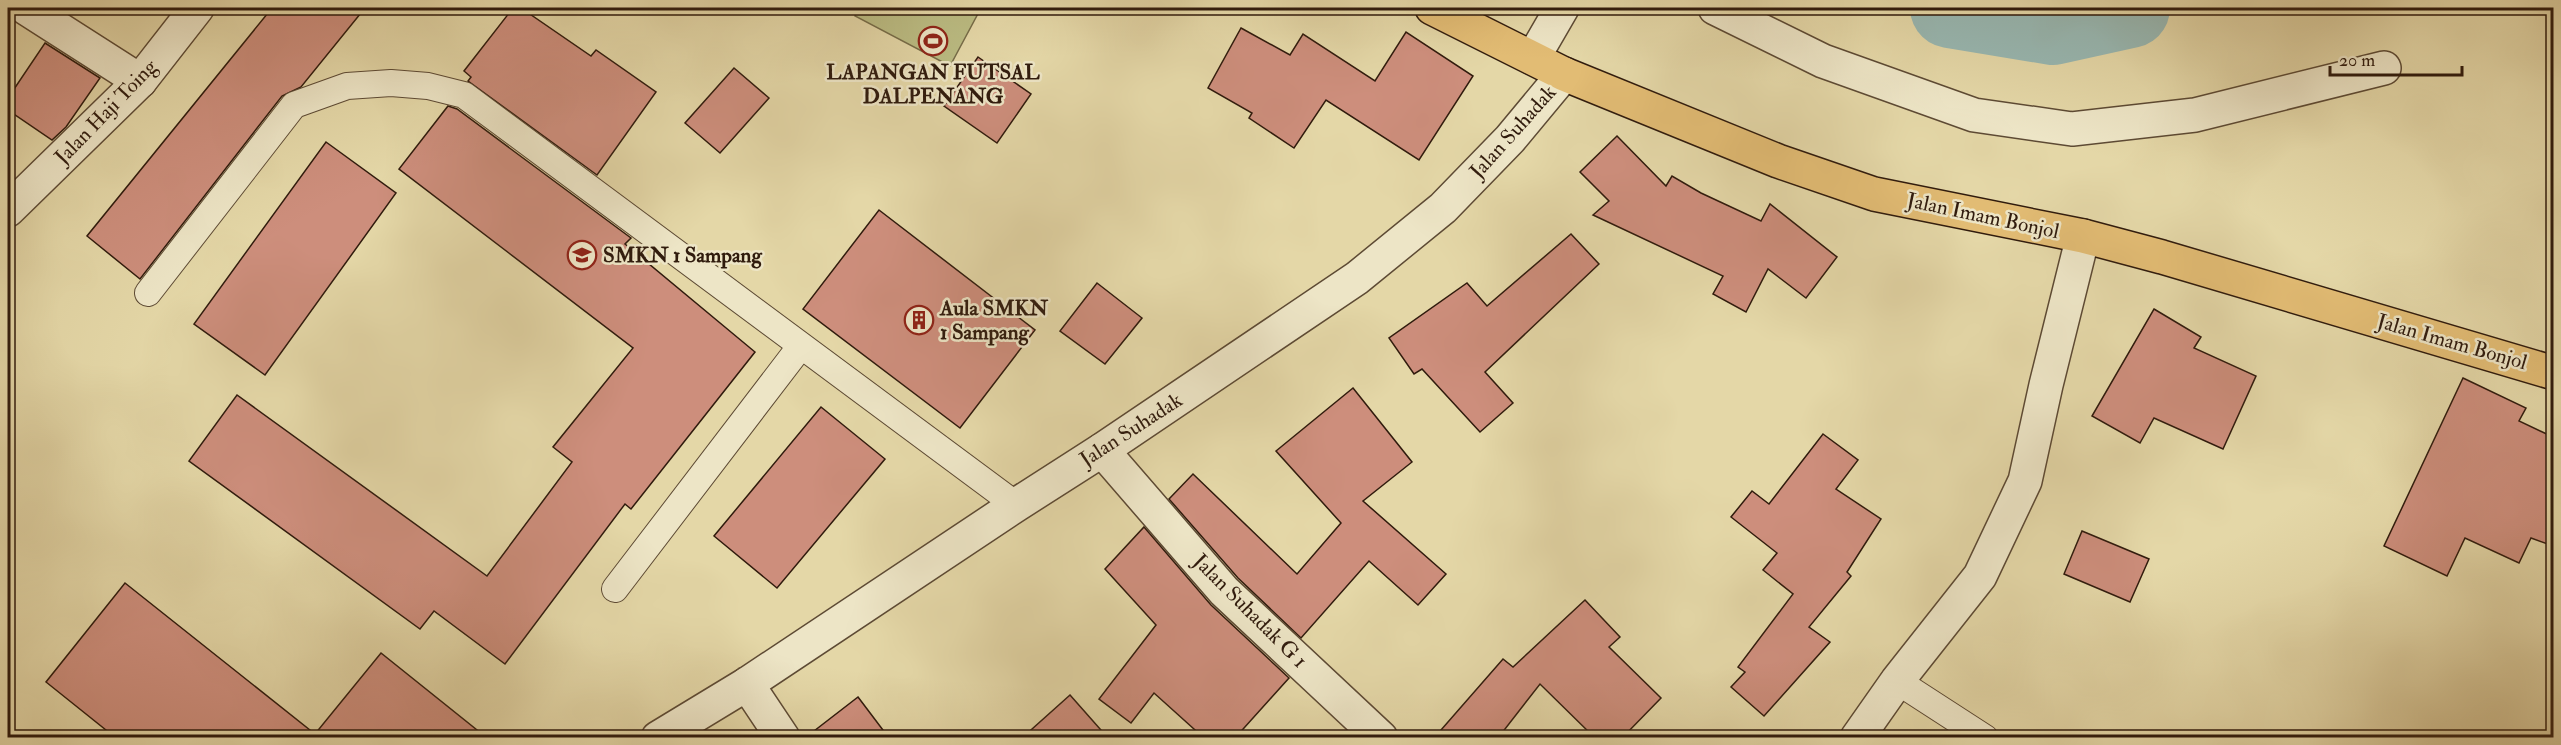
<svg xmlns="http://www.w3.org/2000/svg" width="2561" height="745" viewBox="0 0 2561 745" font-family="'IM FELL Double Pica',serif">
<style>
.green{fill:#bbbc83;stroke:#766c48;stroke-width:1.5}
.lines{fill:none;stroke-linecap:round;stroke-linejoin:round}
.river{stroke:#98b7b1;stroke-width:80}
.building{fill:#cd8e7c;stroke:#301b0d;stroke-width:1.5}
.service-casing{stroke:#5d4a34;stroke-width:28}
.minor-casing{stroke:#5d4a34;stroke-width:36}
.tertiary-casing{stroke:#5d4a34;stroke-width:36}
.primary-casing{stroke:#301b0d;stroke-width:36}
.service{stroke:#ede5c6;stroke-width:26}
.minor{stroke:#ede5c6;stroke-width:33}
.tertiary{stroke:#ede5c6;stroke-width:33}
.primary{stroke:#e2bc74;stroke-width:33}
.labels{text-anchor:middle;dominant-baseline:central;stroke-width:5;stroke-linejoin:round;paint-order:stroke}
.poi-label{font-size:21px;font-weight:bold;fill:#301b0d;stroke:#ede5c6;text-anchor:start}
.street-label{font-size:21px;fill:#301b0d;stroke:#ede5c6}
</style>
<rect width="100%" height="100%" fill="#e4d7a7"/>
<filter id="stains"><feTurbulence type="fractalNoise" baseFrequency=".00333" numOctaves="4"/><feColorMatrix values="0 0 0 0 .2 0 0 0 0 .09 0 0 0 0 .02 0 0 0 .5 -.17"/></filter>
<radialGradient id="worn" r=".72"><stop offset=".6" stop-color="#630" stop-opacity="0"/><stop offset="1" stop-color="#630" stop-opacity=".3"/></radialGradient>
<!-- green -->
<path class="green" d="M 859,8 L 981,8 L 950,66 L 855,16 Z"/>
<g class="lines">
<!-- river -->
<path class="river" d="M 1950,8 L 2053,25 L 2130,8"/>
</g>
<!-- building -->
<g class="building">
<path d="M 272,8 L 365,8 L 301,87 L 282,96 L 140,279 L 87,236 Z"/>
<path d="M 513,8 L 521,8 L 591,56 L 596,50 L 656,92 L 597,175 L 468,81 L 471,77 L 464,71 Z"/>
<path d="M 1241,28 L 1290,55 L 1303,34 L 1375,81 L 1406,32 L 1473,76 L 1419,160 L 1326,100 L 1294,148 L 1249,118 L 1252,113 L 1208,88 Z"/>
<path d="M 45,43 L 100,78 L 66,127 L 52,140 L 8,110 L 8,98 Z"/>
<path d="M 978,57 L 1031,94 L 997,143 L 944,106 Z"/>
<path d="M 734,68 L 769,98 L 720,153 L 685,123 Z"/>
<path d="M 448,106 L 457,109 L 631,238 L 625,244 L 755,352 L 631,509 L 625,504 L 505,664 L 434,611 L 420,629 L 189,461 L 237,395 L 487,576 L 572,462 L 553,447 L 633,348 L 399,169 Z"/>
<path d="M 1617,136 L 1666,186 L 1672,176 L 1701,193 L 1761,221 L 1770,204 L 1837,257 L 1806,298 L 1768,269 L 1746,312 L 1713,294 L 1723,276 L 1593,215 L 1609,201 L 1580,172 Z"/>
<path d="M 326,142 L 396,193 L 265,375 L 194,324 Z"/>
<path d="M 879,210 L 1035,330 L 960,428 L 803,309 Z"/>
<path d="M 1571,234 L 1599,264 L 1485,372 L 1513,403 L 1480,432 L 1422,369 L 1414,374 L 1389,338 L 1467,283 L 1487,306 Z"/>
<path d="M 1097,283 L 1142,318 L 1105,364 L 1060,331 Z"/>
<path d="M 2154,309 L 2201,337 L 2194,348 L 2256,376 L 2223,449 L 2154,418 L 2140,443 L 2092,416 Z"/>
<path d="M 2463,378 L 2526,408 L 2519,421 L 2553,437 L 2553,546 L 2531,538 L 2519,563 L 2465,538 L 2447,576 L 2384,546 Z"/>
<path d="M 1353,388 L 1412,462 L 1363,501 L 1446,574 L 1418,605 L 1369,561 L 1301,638 L 1238,578 L 1169,499 L 1193,474 L 1297,574 L 1341,523 L 1276,451 Z"/>
<path d="M 821,407 L 885,459 L 777,588 L 714,536 Z"/>
<path d="M 1823,434 L 1858,460 L 1836,489 L 1881,519 L 1847,572 L 1851,576 L 1809,627 L 1830,642 L 1764,716 L 1731,687 L 1745,672 L 1738,667 L 1793,594 L 1763,570 L 1777,553 L 1731,517 L 1752,491 L 1769,504 Z"/>
<path d="M 1144,527 L 1211,605 L 1289,678 L 1235,738 L 1204,738 L 1154,693 L 1131,723 L 1099,699 L 1156,625 L 1105,569 Z"/>
<path d="M 2082,531 L 2149,559 L 2130,602 L 2064,574 Z"/>
<path d="M 125,583 L 315,734 L 381,653 L 487,738 L 116,738 L 46,682 Z"/>
<path d="M 1585,600 L 1620,637 L 1609,647 L 1661,698 L 1622,738 L 1595,738 L 1540,684 L 1498,738 L 1434,738 L 1503,659 L 1513,667 Z"/>
<path d="M 1070,695 L 1108,738 L 1022,738 Z"/>
<path d="M 858,697 L 889,738 L 805,738 Z"/>
</g>
<g class="lines">
<!-- service casing -->
<g class="service-casing">
<g id="service">
<path d="M 148,293 L 294,105 L 347,86 L 391,83 L 428,86 L 464,95 L 1016,505"/>
<path d="M 615,589 L 800,347"/>
<path d="M 1897,681 L 1985,738"/>
</g>
</g>
<!-- minor casing -->
<g class="minor-casing">
<g id="minor">
<path d="M 26,8 L 140,81"/>
<path d="M 1715,8 L 1823,61 L 1974,115 L 2072,129 L 2195,115 L 2384,68"/>
<path d="M 1533,58 L 1562,8"/>
<path d="M 8,210 L 140,81 L 197,8"/>
<path d="M 1102,450 L 1224,591 L 1381,738"/>
<path d="M 747,684 L 783,738"/>
<path d="M 1857,738 L 1897,681 L 1980,576 L 2025,481 L 2046,385 L 2083,236"/>
</g>
</g>
<!-- tertiary casing -->
<g class="tertiary-casing">
<path id="tertiary" d="M 658,738 L 747,684 L 1016,505 L 1102,450 L 1357,278 L 1443,208 L 1510,139 L 1564,74"/>
</g>
<!-- primary casing -->
<g class="primary-casing">
<path id="primary" d="M 1432,8 L 1564,74 L 1778,161 L 1874,194 L 2083,236 L 2162,257 L 2554,373"/>
</g>
<!-- service -->
<use href="#service" class="service"/>
<!-- minor -->
<use href="#minor" class="minor"/>
<!-- tertiary -->
<use href="#tertiary" class="tertiary"/>
<!-- primary -->
<use href="#primary" class="primary"/>
</g>
<!-- icons -->
<defs>
<g id="stadium-ring" transform="scale(1.5)"><circle r="9.5" fill="#ede5c6" stroke="#8f2418" stroke-width="1.5"/><path d="M0-5a6.5 5 0 1 0 0 10a6.5 5 0 1 0 0-10ZM-3.5-1.8h7v3.6h-7Z" fill="#8f2418"/></g>
<g id="school-ring" transform="scale(1.5)"><circle r="9.5" fill="#ede5c6" stroke="#8f2418" stroke-width="1.5"/><path d="M0-5L7-2L0 1L-7-2ZM-4 1L0 2.5L4 1V4Q0 6-4 4Z" fill="#8f2418"/></g>
<g id="building-ring" transform="scale(1.5)"><circle r="9.5" fill="#ede5c6" stroke="#8f2418" stroke-width="1.5"/><path d="M-4-6H4V6H1V3H-1V6H-4ZM-2.5-4.3h1.7v1.8h-1.7ZM.8-4.3h1.7v1.8H.8ZM-2.5-1h1.7V.8h-1.7ZM.8-1h1.7V.8H.8Z" fill="#8f2418"/></g>
</defs>
<g fill-rule="evenodd">
<use href="#stadium-ring" x="933" y="41"/>
<use href="#school-ring" x="582" y="255"/>
<use href="#building-ring" x="919" y="320"/>
</g>
<g class="labels">
<!-- poi labels -->
<g class="poi-label">
<text x="933" y="72" text-anchor="middle">LAPANGAN FUTSAL<tspan x="933" dy="24">DALPENANG</tspan></text>
<text x="603" y="255">SMKN 1 Sampang</text>
<text x="940" y="308">Aula SMKN<tspan x="940" dy="24">1 Sampang</tspan></text>
</g>
<!-- street labels -->
<g class="street-label">
<text transform="translate(106 112) rotate(-46)">Jalan Haji Toing</text>
<text transform="translate(1513 132) rotate(-48)">Jalan Suhadak</text>
<text transform="translate(1983 216) rotate(12)">Jalan Imam Bonjol</text>
<text transform="translate(2452 342) rotate(16)">Jalan Imam Bonjol</text>
<text transform="translate(1131 430) rotate(-33)">Jalan Suhadak</text>
<text transform="translate(1250 611) rotate(45)">Jalan Suhadak G 1</text>
</g>
</g>
<!-- margin -->
<rect width="2561" height="745" fill="none" stroke="#e4d7a7" stroke-width="30"/>
<rect x="9" y="9" width="2543" height="727" fill="none" stroke="#301b0d" stroke-width="3"/>
<rect x="15" y="15" width="2531" height="715" fill="none" stroke="#301b0d" stroke-width="1.5"/>
<!-- scale -->
<path d="M2330 66v9h132v-9" fill="none" stroke="#301b0d" stroke-width="3"/>
<text x="2339" y="66" font-size="18" fill="#301b0d" stroke="#ede5c6" stroke-width="4.5" paint-order="stroke">20 m</text>
<rect width="100%" height="100%" filter="url(#stains)"/>
<rect width="100%" height="100%" fill="url(#worn)"/>
</svg>
